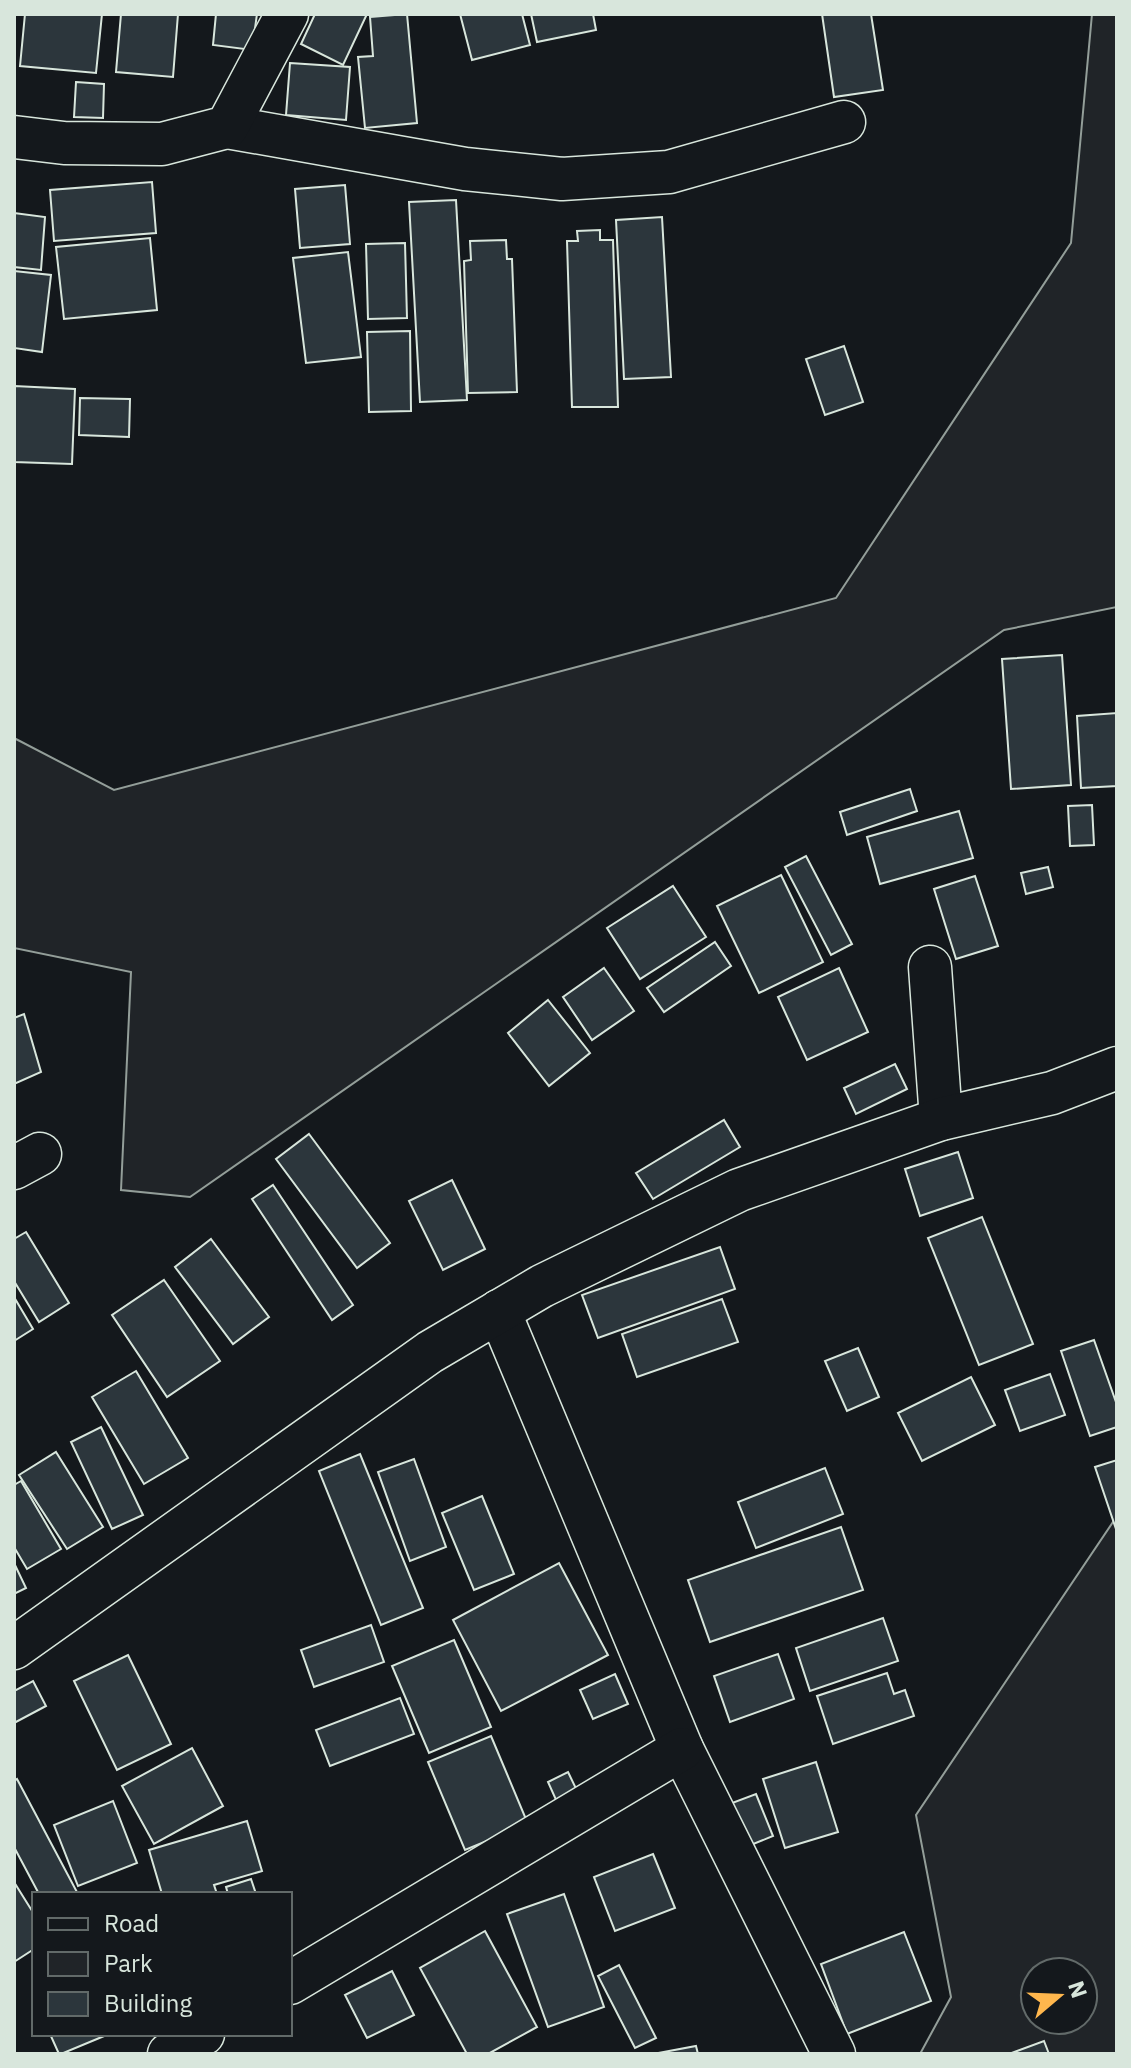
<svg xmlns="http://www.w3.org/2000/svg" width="1131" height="2068" viewBox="0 0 1131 2068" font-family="'IBM Plex Sans',sans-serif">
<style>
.green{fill:#202428;stroke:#939e99;stroke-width:2;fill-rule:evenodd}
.building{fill:#2c363c;stroke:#d8e6dc;stroke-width:2}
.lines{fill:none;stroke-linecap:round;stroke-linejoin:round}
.minor-casing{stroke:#d8e6dc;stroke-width:45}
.minor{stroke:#14181c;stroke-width:42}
</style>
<rect width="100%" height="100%" fill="#14181c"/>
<!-- green -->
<g class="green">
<path d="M 1092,14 L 1117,14 L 1117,607 L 1004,630 L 190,1197 L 121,1190 L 131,972 L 14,948 L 14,738 L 114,790 L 836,598 L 1071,243 Z"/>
<path d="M 1117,1516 L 1117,2054 L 920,2054 L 951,1997 L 916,1815 ZM 1035,1972 L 1083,1972 L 1083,2020 L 1035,2020 Z"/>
</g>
<!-- building -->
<g class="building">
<path d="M 25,14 L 102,14 L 96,73 L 20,66 Z"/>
<path d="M 121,14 L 178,14 L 173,77 L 116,72 Z"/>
<path d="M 216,14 L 257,14 L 252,50 L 213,45 Z"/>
<path d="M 315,14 L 367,14 L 343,65 L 301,44 Z"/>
<path d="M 407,14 L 417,123 L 365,128 L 358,57 L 373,56 L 370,17 Z"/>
<path d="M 460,14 L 522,14 L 530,45 L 472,60 Z"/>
<path d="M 531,14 L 593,14 L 596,30 L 537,42 Z"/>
<path d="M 822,14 L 871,14 L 883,90 L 834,97 Z"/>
<path d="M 290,63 L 350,67 L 346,120 L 286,115 Z"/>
<path d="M 76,82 L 104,84 L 103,118 L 74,117 Z"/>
<path d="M 152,182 L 156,233 L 54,241 L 50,190 Z"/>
<path d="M 345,185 L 350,244 L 300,248 L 295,189 Z"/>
<path d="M 456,200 L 467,400 L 420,402 L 409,202 Z"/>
<path d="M 14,213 L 45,217 L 41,270 L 14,267 Z"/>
<path d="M 662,217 L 671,377 L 624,379 L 616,220 Z"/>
<path d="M 600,230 L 600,240 L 613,240 L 618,407 L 572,407 L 567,241 L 578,241 L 577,231 Z"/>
<path d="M 150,238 L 157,310 L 64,319 L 56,247 Z"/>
<path d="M 506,240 L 507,259 L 512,259 L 517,392 L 468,393 L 464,261 L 471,260 L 470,241 Z"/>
<path d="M 405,243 L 407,318 L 368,319 L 366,244 Z"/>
<path d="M 348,252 L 361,357 L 306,363 L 293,258 Z"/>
<path d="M 14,271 L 51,275 L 42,352 L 14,348 Z"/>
<path d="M 410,331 L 411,411 L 369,412 L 367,332 Z"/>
<path d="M 844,346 L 863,402 L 825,415 L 806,359 Z"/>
<path d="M 14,386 L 75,389 L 72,464 L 14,462 Z"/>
<path d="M 80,398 L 130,399 L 129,437 L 79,435 Z"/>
<path d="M 1062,655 L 1071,785 L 1011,789 L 1002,659 Z"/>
<path d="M 1117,713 L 1117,786 L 1081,788 L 1077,716 Z"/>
<path d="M 910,789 L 917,811 L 847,835 L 840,812 Z"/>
<path d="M 1092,805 L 1094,845 L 1070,846 L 1068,806 Z"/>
<path d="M 959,811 L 973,858 L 880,884 L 867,837 Z"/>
<path d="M 806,856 L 852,944 L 831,955 L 785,867 Z"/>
<path d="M 1048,867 L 1053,887 L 1026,894 L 1021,873 Z"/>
<path d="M 781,875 L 823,962 L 759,993 L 717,906 Z"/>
<path d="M 975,876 L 998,946 L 956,959 L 934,889 Z"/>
<path d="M 673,886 L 706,937 L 640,979 L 607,928 Z"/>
<path d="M 715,942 L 731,966 L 664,1012 L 647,988 Z"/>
<path d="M 604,968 L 634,1011 L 592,1040 L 563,997 Z"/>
<path d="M 839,968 L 868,1032 L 807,1060 L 778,997 Z"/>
<path d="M 548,1000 L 590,1053 L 549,1086 L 508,1033 Z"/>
<path d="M 24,1014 L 41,1072 L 14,1084 L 14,1018 Z"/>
<path d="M 895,1064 L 907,1089 L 856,1114 L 844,1088 Z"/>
<path d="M 724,1120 L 740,1147 L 653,1199 L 636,1173 Z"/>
<path d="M 309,1134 L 390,1243 L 357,1268 L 276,1159 Z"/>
<path d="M 958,1152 L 973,1198 L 920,1216 L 905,1169 Z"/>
<path d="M 452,1180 L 485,1249 L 443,1270 L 409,1201 Z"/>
<path d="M 273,1185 L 353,1305 L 332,1320 L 252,1199 Z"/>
<path d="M 982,1217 L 1033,1344 L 979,1365 L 928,1238 Z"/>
<path d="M 26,1232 L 69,1303 L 39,1322 L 14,1281 L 14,1239 Z"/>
<path d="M 211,1239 L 269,1317 L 233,1344 L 175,1267 Z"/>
<path d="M 720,1247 L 735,1289 L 598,1338 L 582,1295 Z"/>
<path d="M 164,1280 L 220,1361 L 167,1397 L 112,1315 Z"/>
<path d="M 14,1297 L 33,1329 L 14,1341 Z"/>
<path d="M 722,1299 L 738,1342 L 637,1377 L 622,1334 Z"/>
<path d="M 1094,1340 L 1117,1405 L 1117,1427 L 1090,1436 L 1061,1351 Z"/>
<path d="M 858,1348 L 879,1397 L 847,1411 L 825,1361 Z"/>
<path d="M 136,1371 L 188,1458 L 144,1484 L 92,1397 Z"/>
<path d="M 1050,1374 L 1065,1415 L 1020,1431 L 1005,1390 Z"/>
<path d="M 971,1377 L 995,1425 L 922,1461 L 898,1413 Z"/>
<path d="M 101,1427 L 143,1515 L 112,1529 L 71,1442 Z"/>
<path d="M 56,1452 L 103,1527 L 67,1549 L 19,1475 Z"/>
<path d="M 360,1454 L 423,1608 L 381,1625 L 319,1471 Z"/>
<path d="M 414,1459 L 446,1547 L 410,1561 L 378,1472 Z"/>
<path d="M 1117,1460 L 1117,1532 L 1095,1467 Z"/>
<path d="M 825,1468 L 843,1514 L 756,1548 L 738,1502 Z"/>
<path d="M 21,1481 L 61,1549 L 27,1569 L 14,1547 L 14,1485 Z"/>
<path d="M 482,1496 L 514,1574 L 474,1590 L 442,1513 Z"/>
<path d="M 841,1527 L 863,1590 L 710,1642 L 688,1580 Z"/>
<path d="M 14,1563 L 26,1588 L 14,1594 Z"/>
<path d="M 559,1563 L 608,1655 L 501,1711 L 453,1620 Z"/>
<path d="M 883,1618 L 898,1661 L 810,1691 L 796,1648 Z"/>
<path d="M 371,1625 L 384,1662 L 314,1687 L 301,1650 Z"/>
<path d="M 454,1640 L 491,1727 L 429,1753 L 392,1666 Z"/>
<path d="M 778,1654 L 794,1699 L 730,1722 L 714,1676 Z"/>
<path d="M 128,1655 L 171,1744 L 117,1770 L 74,1681 Z"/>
<path d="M 887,1673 L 894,1694 L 905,1690 L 914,1716 L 833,1744 L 817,1696 Z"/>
<path d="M 615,1674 L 628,1704 L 593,1719 L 580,1690 Z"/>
<path d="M 33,1681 L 46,1706 L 14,1723 L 14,1691 Z"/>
<path d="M 400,1698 L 414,1734 L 330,1766 L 316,1730 Z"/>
<path d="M 491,1736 L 528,1824 L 465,1850 L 428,1762 Z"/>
<path d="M 192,1748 L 223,1806 L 154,1844 L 122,1786 Z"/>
<path d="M 816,1762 L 838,1832 L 785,1848 L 763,1779 Z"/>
<path d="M 568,1772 L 582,1801 L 561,1811 L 548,1782 Z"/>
<path d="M 17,1779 L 78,1894 L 39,1894 L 14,1847 L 14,1781 Z"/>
<path d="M 756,1794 L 773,1836 L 741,1849 L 724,1806 Z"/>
<path d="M 113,1801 L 137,1863 L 78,1886 L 54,1825 Z"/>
<path d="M 247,1821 L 262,1871 L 214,1885 L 217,1894 L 162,1894 L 149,1850 Z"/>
<path d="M 653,1854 L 675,1908 L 615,1931 L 594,1877 Z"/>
<path d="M 251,1879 L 256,1894 L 228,1894 L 226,1887 Z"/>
<path d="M 14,1882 L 34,1914 L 34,1949 L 14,1962 Z"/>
<path d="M 564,1894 L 604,2007 L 548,2027 L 507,1914 Z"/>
<path d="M 485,1931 L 537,2027 L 488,2054 L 467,2054 L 420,1968 Z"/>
<path d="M 904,1932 L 931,2001 L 847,2034 L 821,1964 Z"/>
<path d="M 619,1965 L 656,2038 L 635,2048 L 598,1976 Z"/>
<path d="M 392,1971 L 414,2015 L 367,2038 L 345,1995 Z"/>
<path d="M 50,2034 L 109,2034 L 61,2054 L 59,2054 Z"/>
<path d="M 1044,2041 L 1049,2054 L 1009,2054 Z"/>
<path d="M 696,2046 L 698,2054 L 653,2054 Z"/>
</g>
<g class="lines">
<!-- minor casing -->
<g class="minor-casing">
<g id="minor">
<path d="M 227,127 L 465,169 L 562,179 L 669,172 L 844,122"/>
<path d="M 14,137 L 64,143 L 162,144 L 227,127 L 287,14"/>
<path d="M 930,967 L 941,1119"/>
<path d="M 14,1168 L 40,1154"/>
<path d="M 499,1311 L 682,1749 L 834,2054"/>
<path d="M 14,1648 L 430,1352 L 542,1286 L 739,1190 L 941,1119 L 1052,1093 L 1117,1068"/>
<path d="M 290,1983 L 682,1749"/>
<path d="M 169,2054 L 203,2034"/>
</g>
</g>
<!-- minor -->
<use href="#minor" class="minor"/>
</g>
<!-- border -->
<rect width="1131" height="2068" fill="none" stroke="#d8e6dc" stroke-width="32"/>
<!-- legend -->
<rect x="32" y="1892" width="260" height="144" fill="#14181c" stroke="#626a69" stroke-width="2"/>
<rect x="48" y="1918" width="40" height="12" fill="#14181c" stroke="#626a69" stroke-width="2"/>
<text x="104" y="1932" font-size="24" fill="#d8e6dc">Road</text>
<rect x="48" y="1952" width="40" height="24" fill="#202428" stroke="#626a69" stroke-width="2"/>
<text x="104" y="1972" font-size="24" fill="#d8e6dc">Park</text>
<rect x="48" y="1992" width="40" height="24" fill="#2c363c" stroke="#626a69" stroke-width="2"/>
<text x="104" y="2012" font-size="24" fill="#d8e6dc">Building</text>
<!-- north arrow -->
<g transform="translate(1059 1996) rotate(71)"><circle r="38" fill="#14181c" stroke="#626a69" stroke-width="2"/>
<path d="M0-6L14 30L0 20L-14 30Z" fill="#ffb74d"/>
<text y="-12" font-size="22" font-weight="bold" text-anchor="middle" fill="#d8e6dc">N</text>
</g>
</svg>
